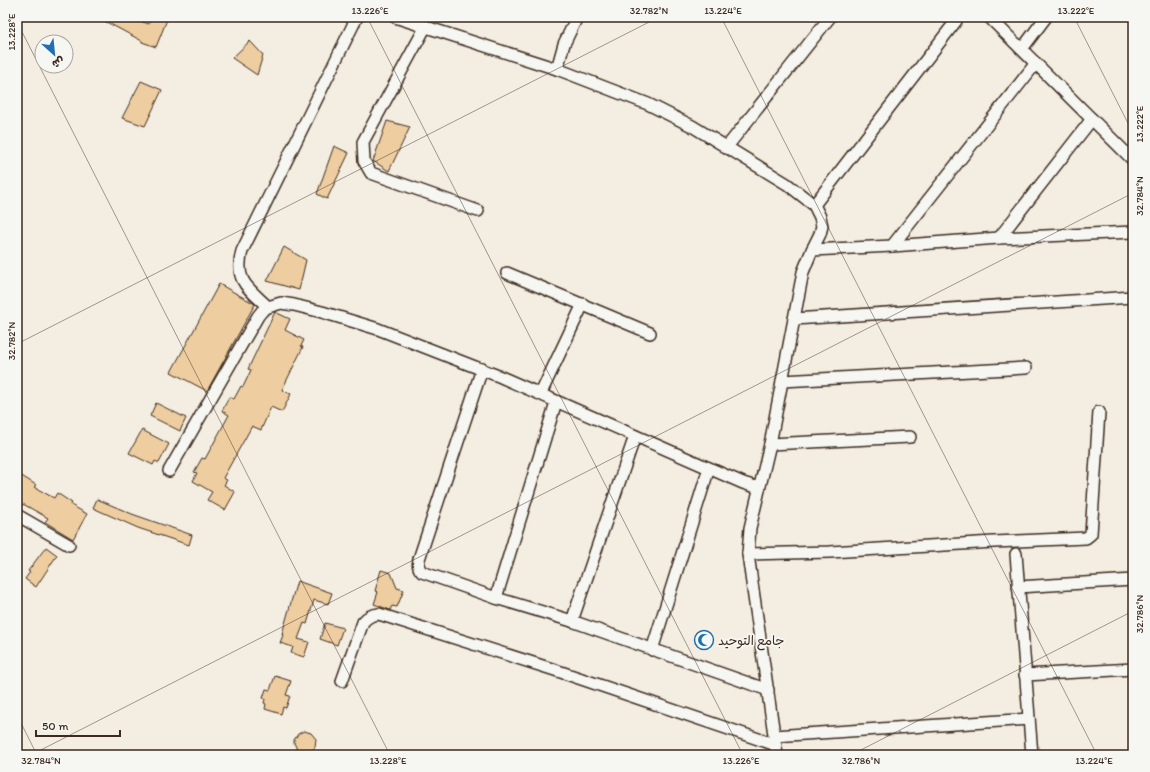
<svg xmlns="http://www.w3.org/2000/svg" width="1150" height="772" viewBox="0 0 1150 772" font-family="Itim,'Playpen Sans Arabic',sans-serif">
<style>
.building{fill:#eecea0;stroke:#3b2a1e}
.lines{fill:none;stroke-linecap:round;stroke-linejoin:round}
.street-casing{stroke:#3b2a1e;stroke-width:14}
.street{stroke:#f6f6f2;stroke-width:11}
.ticks{fill:none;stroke:#3b2a1e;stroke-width:1;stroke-opacity:0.45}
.labels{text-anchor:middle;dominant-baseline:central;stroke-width:3.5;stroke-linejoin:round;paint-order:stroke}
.poi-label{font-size:13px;fill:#3b2a1e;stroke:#f6f6f2;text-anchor:start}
.neatline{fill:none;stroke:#3b2a1e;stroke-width:1.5}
.ticks-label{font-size:10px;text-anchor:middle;fill:#3b2a1e}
</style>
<rect width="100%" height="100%" fill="#f4eee2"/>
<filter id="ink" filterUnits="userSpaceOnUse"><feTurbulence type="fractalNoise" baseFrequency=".025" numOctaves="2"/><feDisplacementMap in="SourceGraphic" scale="8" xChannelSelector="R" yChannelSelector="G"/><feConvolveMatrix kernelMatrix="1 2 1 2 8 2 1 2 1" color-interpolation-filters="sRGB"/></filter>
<g filter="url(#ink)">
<!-- building -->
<g class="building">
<path d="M 97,17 L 128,17 L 149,24 L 151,17 L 168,17 L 156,47 L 142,42 L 142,41 Z"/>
<path d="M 250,41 L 263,55 L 257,75 L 232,58 Z"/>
<path d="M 141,81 L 162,90 L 145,126 L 122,118 Z"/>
<path d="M 387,121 L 410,127 L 389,171 L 373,161 Z"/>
<path d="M 334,146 L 349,153 L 327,199 L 317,194 Z"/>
<path d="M 284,247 L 306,260 L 299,290 L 267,281 Z"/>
<path d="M 219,284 L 255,304 L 207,391 L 171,372 Z"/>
<path d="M 275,312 L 290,319 L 285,330 L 304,340 L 301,346 L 303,347 L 282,390 L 291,394 L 282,412 L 271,407 L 261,430 L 252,426 L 223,478 L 227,480 L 224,485 L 235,492 L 225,510 L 207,500 L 212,492 L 193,481 L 197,473 L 194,472 L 202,458 L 205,459 L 229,415 L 222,411 L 229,397 L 234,399 L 241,386 L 243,387 L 251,370 L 248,369 Z"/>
<path d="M 156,403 L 186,418 L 180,431 L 150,416 Z"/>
<path d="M 142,430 L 169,444 L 159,463 L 155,461 L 153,465 L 129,453 Z"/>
<path d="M 17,473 L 36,485 L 34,487 L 54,498 L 57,493 L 72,503 L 71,505 L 87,514 L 73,539 L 45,522 L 48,518 L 23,504 L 20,509 L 17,508 Z"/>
<path d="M 97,499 L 132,514 L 192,535 L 189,545 L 138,528 L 93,508 Z"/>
<path d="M 46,547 L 57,555 L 36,587 L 25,579 L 30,572 L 28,571 Z"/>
<path d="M 381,570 L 391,573 L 397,588 L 404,590 L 397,607 L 392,606 L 390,610 L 374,604 L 378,592 L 375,591 Z"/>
<path d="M 297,581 L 332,593 L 328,604 L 314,600 L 307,624 L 304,623 L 298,639 L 309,642 L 304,657 L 291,653 L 293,647 L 280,643 L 283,635 L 282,634 Z"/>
<path d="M 325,623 L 343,628 L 337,645 L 320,639 Z"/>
<path d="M 275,676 L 291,681 L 286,695 L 290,696 L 286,708 L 283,707 L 281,714 L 265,709 L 266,704 L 264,703 L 265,699 L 263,698 L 266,689 L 270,690 Z"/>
<path d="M 304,731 L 311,733 L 316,739 L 315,747 L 309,755 L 300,755 L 294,743 L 294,740 L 298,734 Z"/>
</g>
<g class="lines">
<!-- street casing -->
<g class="street-casing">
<g id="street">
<path d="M 395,17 L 557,69 L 648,104 L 692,126 L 787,184 L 814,205 L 820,217 L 822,226 L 820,234 L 812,250 L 803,272 L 770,444 L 750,528 L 748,554 L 752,583 L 777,755"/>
<path d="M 989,17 L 1133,160"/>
<path d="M 426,26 L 363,142 L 364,161 L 371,173 L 478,211"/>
<path d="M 1022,49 L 1046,17"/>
<path d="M 557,69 L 564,44 L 577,17"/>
<path d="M 726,148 L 830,17"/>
<path d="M 814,205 L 956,21 L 957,17"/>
<path d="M 999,238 L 1092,119"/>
<path d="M 892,246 L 1036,63"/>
<path d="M 812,250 L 892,246 L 999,238 L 1133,232"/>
<path d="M 507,273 L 650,333"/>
<path d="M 268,307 C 248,288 234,281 242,251 L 357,17"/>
<path d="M 794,319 L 1133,297"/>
<path d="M 482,369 L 419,559 C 418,565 418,568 422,572 L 496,598 L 572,621 L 768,690"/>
<path d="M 782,381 L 1026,368"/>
<path d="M 541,393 L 583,304"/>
<path d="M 770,444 L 910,437"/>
<path d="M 169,471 L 258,316 L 262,311 L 268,307 L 281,303 L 294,305 L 322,312 L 378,329 L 501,377 L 743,483 L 759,488"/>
<path d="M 17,515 L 69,545"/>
<path d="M 748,554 L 830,552 L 994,542 L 1086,538 L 1091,534 L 1099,412"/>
<path d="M 1016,554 L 1032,755"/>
<path d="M 1018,587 L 1133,580"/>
<path d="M 496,598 L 556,402"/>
<path d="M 572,621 L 635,436"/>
<path d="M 652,650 L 709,468"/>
<path d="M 1025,675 L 1133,669"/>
<path d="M 342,681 L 363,622 C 368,616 372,615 379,614 L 555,670 L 776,745"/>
<path d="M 774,736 L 1029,719"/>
</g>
</g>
<!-- street -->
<use href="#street" class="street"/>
</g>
</g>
<!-- ticks -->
<path class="ticks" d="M 367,17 L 743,755M 721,17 L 1097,755M 1074,17 L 1133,133M 17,22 L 390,755M 17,344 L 659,17M 17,715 L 37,755M 31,755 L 1133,193M 851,755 L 1133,611"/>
<!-- icons -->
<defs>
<g id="mosque-ring" transform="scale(1)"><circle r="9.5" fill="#f6f6f2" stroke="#1f6fb2" stroke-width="1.5"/><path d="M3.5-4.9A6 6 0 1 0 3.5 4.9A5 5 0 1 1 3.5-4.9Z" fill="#1f6fb2"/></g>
</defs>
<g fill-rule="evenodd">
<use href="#mosque-ring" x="704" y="640"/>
</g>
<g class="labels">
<!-- poi labels -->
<g class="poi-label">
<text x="718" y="640">جامع التوحيد</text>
</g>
</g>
<!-- margin -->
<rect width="1150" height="772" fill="none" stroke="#f6f6f2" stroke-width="44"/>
<!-- north arrow -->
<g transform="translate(54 54) rotate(153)"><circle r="19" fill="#f6f6f2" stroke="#aba49d"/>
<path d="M0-3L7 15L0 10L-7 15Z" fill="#1f6fb2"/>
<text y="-6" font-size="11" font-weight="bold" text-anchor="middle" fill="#3b2a1e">ش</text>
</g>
<!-- scale -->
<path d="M36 730v6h84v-6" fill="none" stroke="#3b2a1e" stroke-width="2"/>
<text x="42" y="730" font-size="12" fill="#3b2a1e" stroke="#f6f6f2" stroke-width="3" paint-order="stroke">50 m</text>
<rect x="22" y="22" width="1106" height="728" class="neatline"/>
<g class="ticks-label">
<text x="370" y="14">13.226°E</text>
<text x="649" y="14">32.782°N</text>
<text x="723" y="14">13.224°E</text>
<text x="1076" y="14">13.222°E</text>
<text transform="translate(11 32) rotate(-90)" y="4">13.228°E</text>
<text transform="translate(1139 124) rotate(-90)" y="4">13.222°E</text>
<text transform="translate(1139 196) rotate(-90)" y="4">32.784°N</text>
<text transform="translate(11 341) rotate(-90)" y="4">32.782°N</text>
<text transform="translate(1139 614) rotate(-90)" y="4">32.786°N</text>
<text x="41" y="764">32.784°N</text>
<text x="388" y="764">13.228°E</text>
<text x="741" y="764">13.226°E</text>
<text x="861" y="764">32.786°N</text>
<text x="1094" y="764">13.224°E</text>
</g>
</svg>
